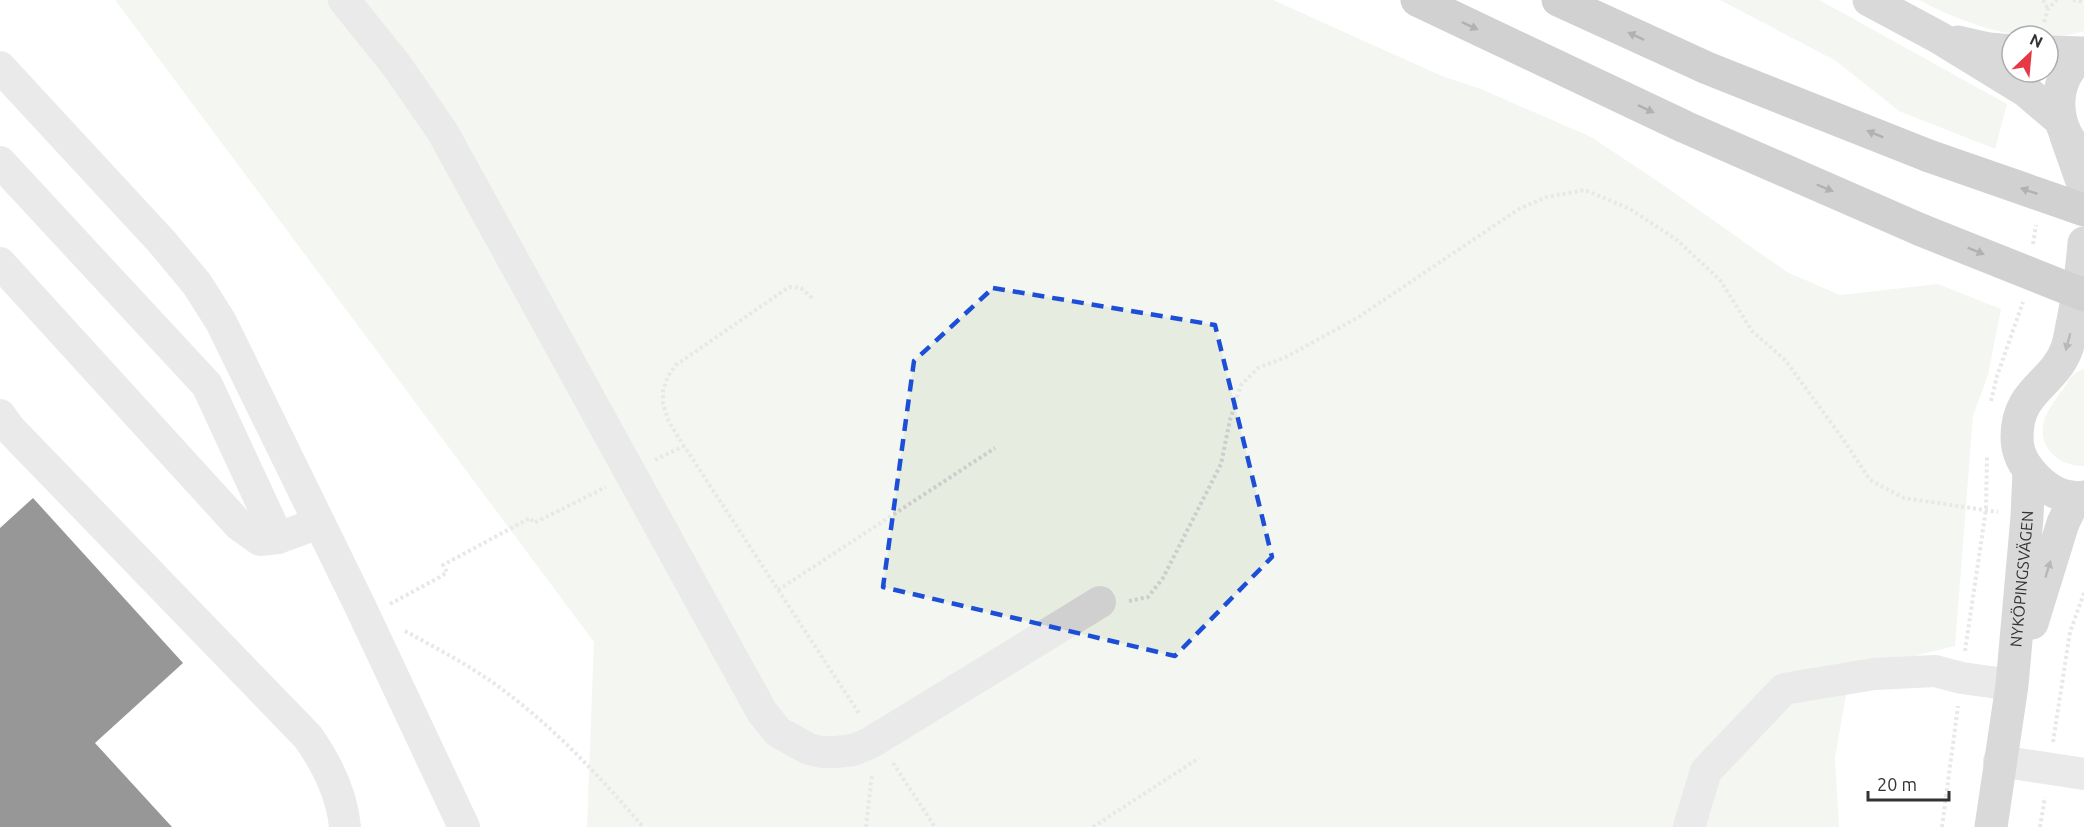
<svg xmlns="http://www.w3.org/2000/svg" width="2084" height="827" viewBox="0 0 2084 827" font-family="Ubuntu,sans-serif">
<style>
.green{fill:#e6ecdf}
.building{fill:#1a1a1a}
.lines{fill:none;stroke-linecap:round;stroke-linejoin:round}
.path{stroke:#cdcdcd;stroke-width:4;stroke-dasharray:3 3;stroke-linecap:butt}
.minor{stroke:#d0d0d0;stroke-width:32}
.major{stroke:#ababab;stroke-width:33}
.highway{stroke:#9a9a9a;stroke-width:33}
.highway-bridge{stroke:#9a9a9a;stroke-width:33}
.oneway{fill:#525252}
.oneway2{fill:#636363}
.marked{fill:none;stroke:#1d4ed8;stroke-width:4.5;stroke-dasharray:12 8;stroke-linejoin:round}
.labels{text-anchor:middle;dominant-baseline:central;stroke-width:6;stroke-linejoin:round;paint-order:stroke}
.street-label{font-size:16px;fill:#333;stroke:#fff}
</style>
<rect width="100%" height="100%" fill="#fff"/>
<!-- green -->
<g class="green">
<path d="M 115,0 L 1273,0 L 1442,76 L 1481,89 L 1591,137 L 1656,180 L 1787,272 L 1840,295 L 1938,284 L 2001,309 L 1988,375 L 1973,416 L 1955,646 L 1850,672 L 1835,758 L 1839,827 L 587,827 L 594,642 Z"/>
<path d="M 1720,0 L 1819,0 L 1834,8 L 2007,104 L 1995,149 L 1899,111 L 1836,61 Z"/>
<path d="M 1919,0 L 2084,0 L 2084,31 C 2032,48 1966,25 1919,0 Z"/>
<path d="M 2084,369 L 2084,466 C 2058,467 2035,445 2045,418 C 2051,403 2063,391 2070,378 L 2075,373 Z"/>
</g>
<!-- building -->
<path class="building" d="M 33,498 L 183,663 L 95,743 L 172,827 L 0,827 L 0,528 Z"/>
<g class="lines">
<!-- path -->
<g class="path">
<path d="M 2043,0 L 2048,9"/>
<path d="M 2073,0 L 2084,2"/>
<path d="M 2044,22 L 2048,9 L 2057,0"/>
<path d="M 2033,244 L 2036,225"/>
<path d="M 812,298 L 801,288 L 789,287 L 676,365 L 668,376 L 663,390 L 663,404 L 669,422 L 684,446 L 860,715"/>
<path d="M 1991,401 L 1997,376 L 2023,302"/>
<path d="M 655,460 L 684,446"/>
<path d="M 778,590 L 995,448"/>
<path d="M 1129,601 L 1148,597 L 1163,578 L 1221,464 L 1230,420 L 1241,385 L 1258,368 L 1286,357 L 1357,318 L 1519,209 L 1546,197 L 1585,190 L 1630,209 L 1677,240 L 1720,280 L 1752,331 L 1785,360 L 1843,439 L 1870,480 L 1904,498 L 1998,512"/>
<path d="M 390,604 L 440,577 L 447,572 L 443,565 L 530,518 L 534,523 L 606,487"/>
<path d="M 405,631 C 434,647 465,663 492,682 C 550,723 597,773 643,827"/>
<path d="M 1965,651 L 1986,509 L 1987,456"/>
<path d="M 2053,742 L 2070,632 L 2084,593"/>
<path d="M 893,763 L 935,827"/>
<path d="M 866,827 L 872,774"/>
<path d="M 1093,827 L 1199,758"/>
<path d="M 1942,827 L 1958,706"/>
<path d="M 2040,827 L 2045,797"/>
</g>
<!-- minor -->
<g class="minor">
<path d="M 344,0 L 397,66 L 442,131 L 762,712 L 778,732 L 809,749 L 822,752 L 836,752 L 853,750 L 870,743 L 1100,602"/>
<path d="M 0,67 L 162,242 L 197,284 L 221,322 L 360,606 L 464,827"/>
<path d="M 0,162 L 207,385 L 278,538 L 319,523"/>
<path d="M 0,263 L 239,525 L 260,540 L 278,538"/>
<path d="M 0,415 L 10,429 L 308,737 C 327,764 342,794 345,827"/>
<path d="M 1999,761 L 2084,774"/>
<path d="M 1689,827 L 1706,771 L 1784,689 L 1874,674 L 1935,671 L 1962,678 L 2012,685"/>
</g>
<!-- major -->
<g class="major">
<path d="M 1869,0 L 1938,37 L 2026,91 L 2059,119"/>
<path d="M 1958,42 L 1989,49 L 2012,51"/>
<path d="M 2048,52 L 2084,53"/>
<path d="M 2084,56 C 2049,77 2052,133 2084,155"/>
<path d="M 2066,136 L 2084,187"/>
<path d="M 2084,243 C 2082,270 2078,295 2073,321 C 2071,329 2070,339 2067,348 C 2054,385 2017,389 2017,437 C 2017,454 2024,465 2035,477 C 2049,491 2064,500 2084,497"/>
<path d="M 2032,623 L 2063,523 L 2075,498"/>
<path id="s1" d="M 1991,827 L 2012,685 L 2027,517 L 2029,471"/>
</g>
<!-- highway -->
<g class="highway">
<path d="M 1417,0 L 1685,127 L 1921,230"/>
<path d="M 1558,0 L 1707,68 L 1929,156"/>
</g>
<!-- highway-bridge -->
<g class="highway-bridge">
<path d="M 1929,156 L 2084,210"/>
<path d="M 1921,230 L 2084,295"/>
</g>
</g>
<!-- one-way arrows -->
<defs><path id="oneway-solid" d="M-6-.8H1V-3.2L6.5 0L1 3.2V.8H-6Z" transform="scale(1.5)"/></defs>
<g class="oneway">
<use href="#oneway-solid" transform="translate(1470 26) rotate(25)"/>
<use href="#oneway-solid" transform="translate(1636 36) rotate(-155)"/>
<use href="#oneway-solid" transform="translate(1646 109) rotate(25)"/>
<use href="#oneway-solid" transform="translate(1875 134) rotate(-158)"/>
<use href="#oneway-solid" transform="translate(1825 188) rotate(23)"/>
<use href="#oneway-solid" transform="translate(2029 191) rotate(-161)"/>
<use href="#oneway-solid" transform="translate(1976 251) rotate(22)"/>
</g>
<g class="oneway2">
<use href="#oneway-solid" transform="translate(2068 342) rotate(105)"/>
<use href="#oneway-solid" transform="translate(2048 569) rotate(-73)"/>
</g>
<!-- marked area -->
<path d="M0 0H2084V827H0ZM 993,288 L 1215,325 L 1272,557 L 1175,656 L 883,587 L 914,361 Z" fill="#fff" fill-opacity=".55" fill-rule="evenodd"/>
<path class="marked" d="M 993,288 L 1215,325 L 1272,557 L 1175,656 L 883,587 L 914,361 Z"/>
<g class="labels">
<!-- street labels -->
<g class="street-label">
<text stroke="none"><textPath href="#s1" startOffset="250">NYKÖPINGSVÄGEN</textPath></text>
</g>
</g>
<!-- north arrow -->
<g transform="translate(2030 54) rotate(26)"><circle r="28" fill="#ffffff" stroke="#adadad" stroke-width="1.5"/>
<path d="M0-4.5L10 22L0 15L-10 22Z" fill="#e63946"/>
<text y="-9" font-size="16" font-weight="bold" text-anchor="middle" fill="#333333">N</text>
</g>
<!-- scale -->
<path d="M1868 791v9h81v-9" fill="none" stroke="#333333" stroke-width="3"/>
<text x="1877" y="791" font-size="18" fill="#333333" stroke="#ffffff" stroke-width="4.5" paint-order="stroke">20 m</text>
</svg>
